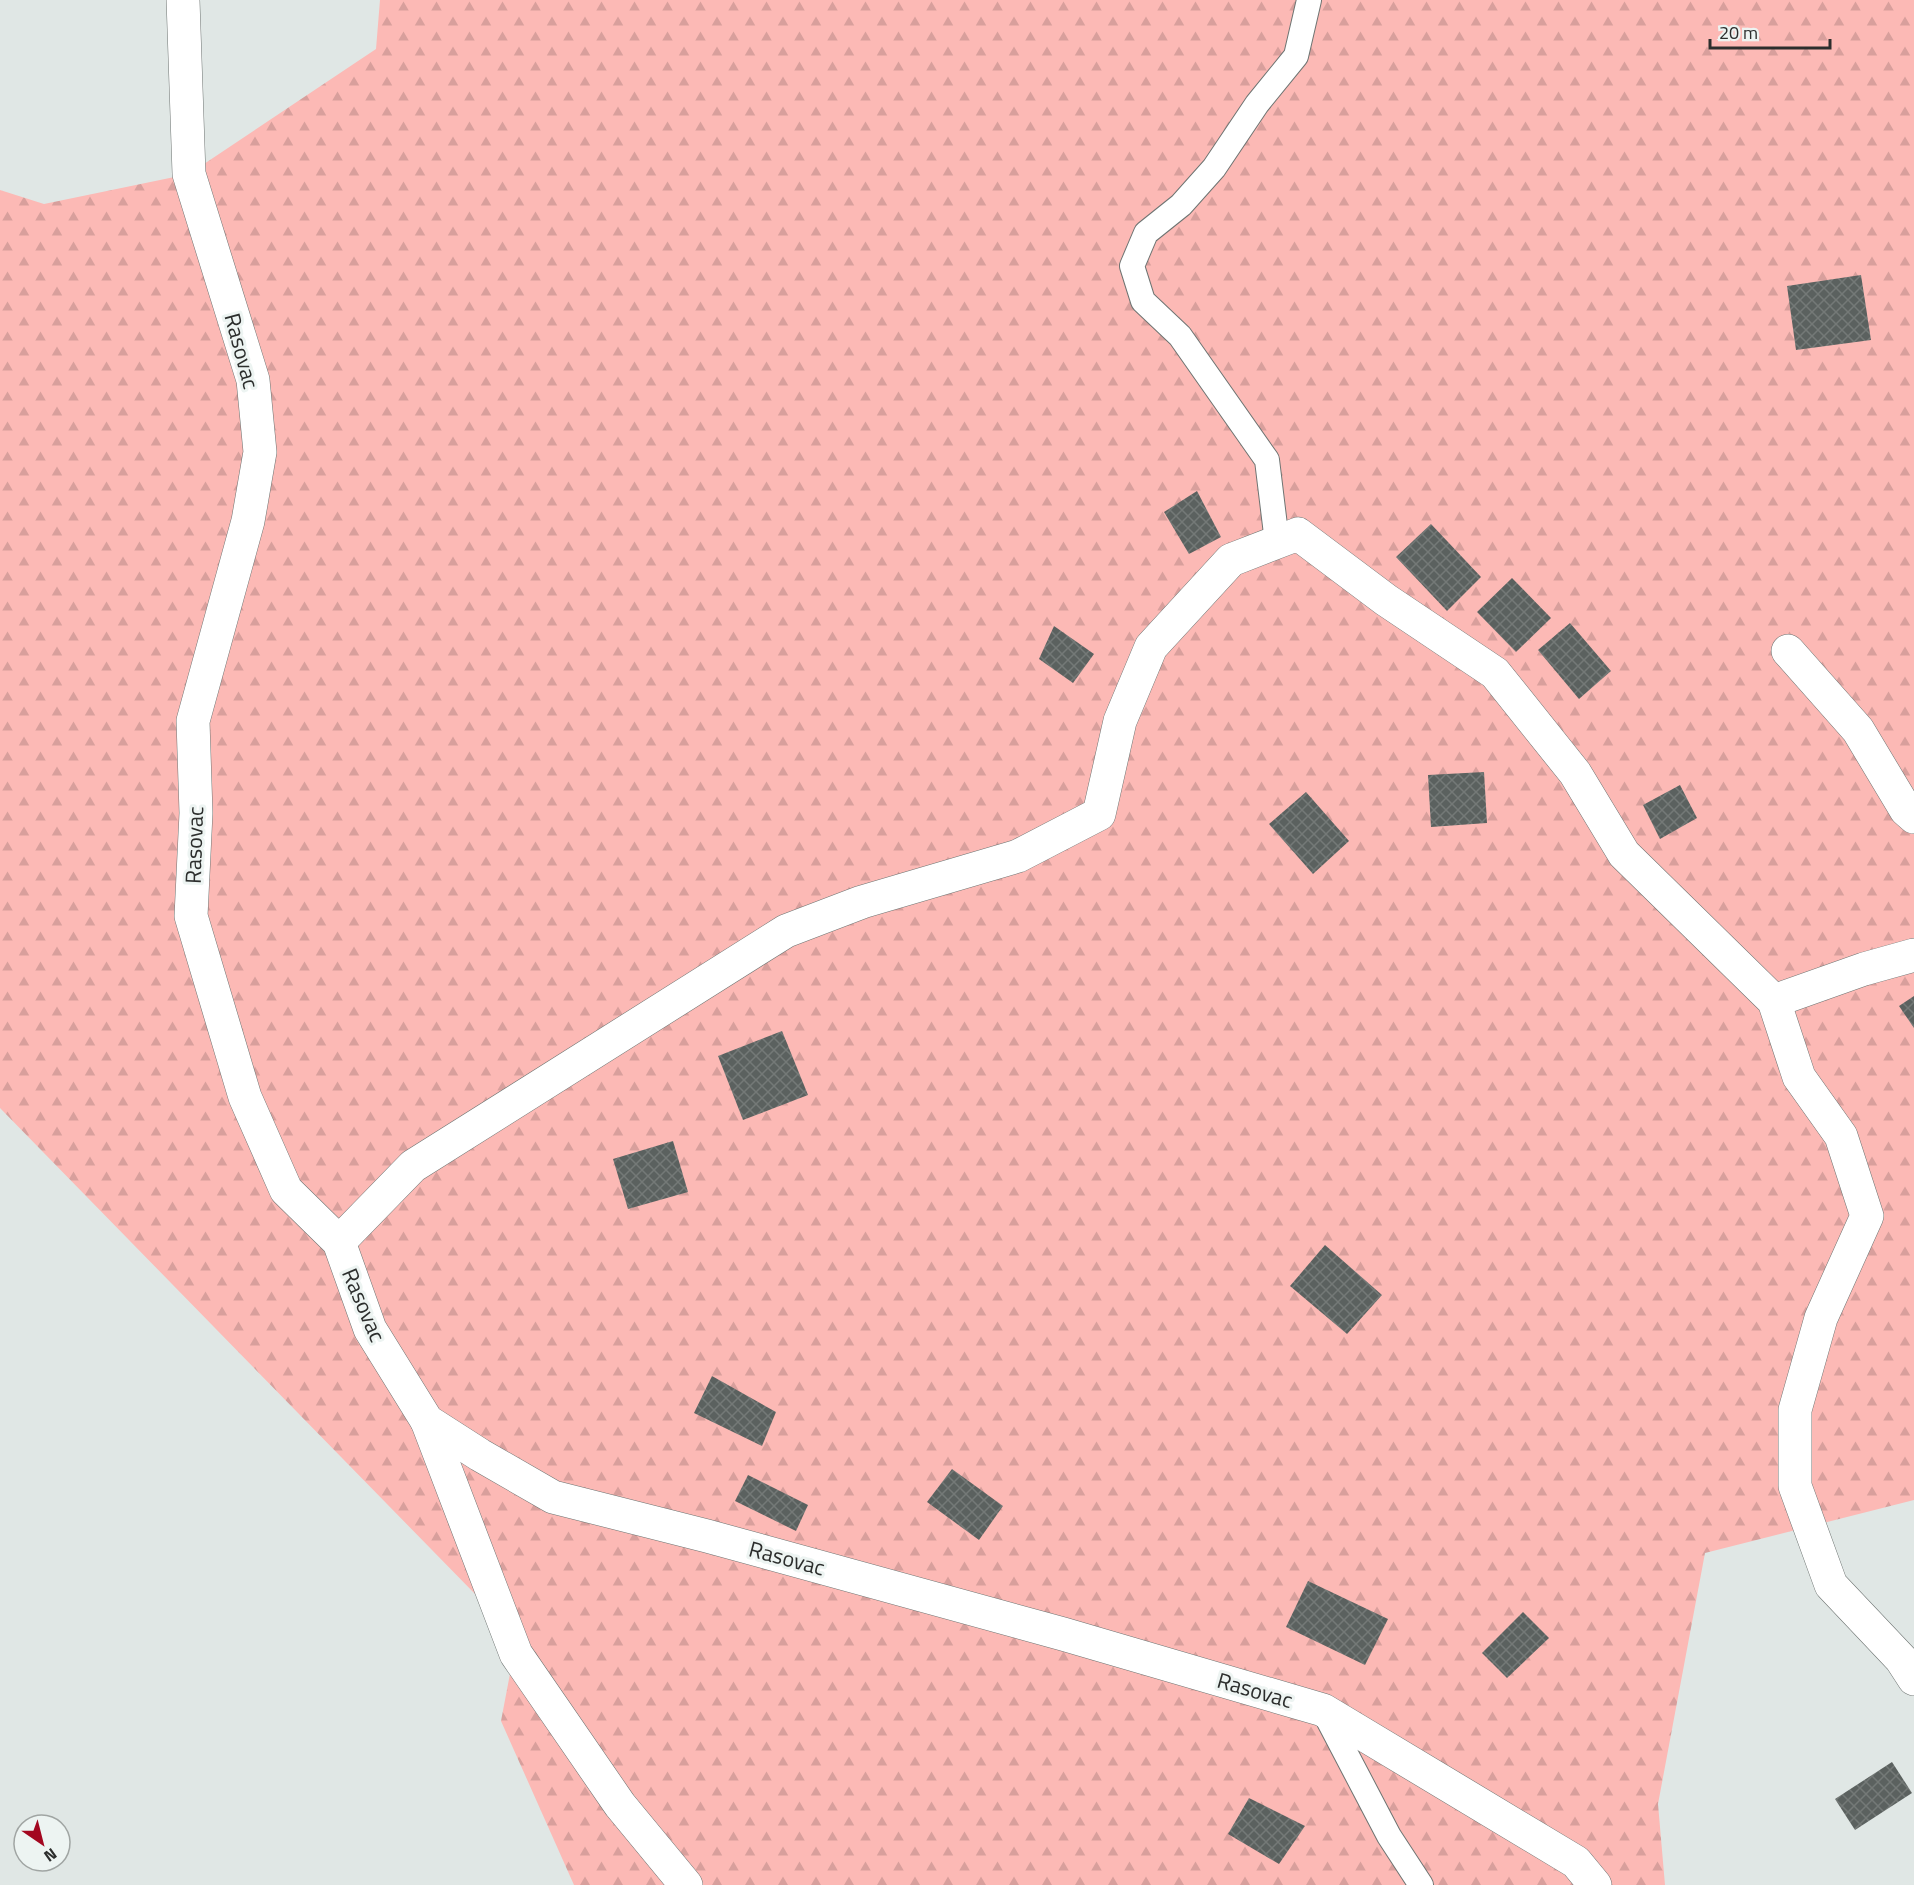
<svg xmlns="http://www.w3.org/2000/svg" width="1914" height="1885" viewBox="0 0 1914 1885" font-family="'Titillium Web',sans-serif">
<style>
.forest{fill:url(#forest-firs)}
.building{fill:url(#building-cross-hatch)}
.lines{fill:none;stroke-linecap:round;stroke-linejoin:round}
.lane-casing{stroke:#6e7472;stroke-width:26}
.street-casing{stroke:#6e7472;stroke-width:34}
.lane{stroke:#fff;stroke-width:24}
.street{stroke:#fff;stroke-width:33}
.labels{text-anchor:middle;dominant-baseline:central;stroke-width:6;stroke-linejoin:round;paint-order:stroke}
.street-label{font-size:22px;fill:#2c2e2d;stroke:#edf4f2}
</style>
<defs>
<pattern id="forest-firs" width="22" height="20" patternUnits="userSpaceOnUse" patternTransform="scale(1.5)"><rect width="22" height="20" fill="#fcb9b5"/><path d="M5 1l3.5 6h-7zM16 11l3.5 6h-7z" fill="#d89f9c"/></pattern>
<pattern id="building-cross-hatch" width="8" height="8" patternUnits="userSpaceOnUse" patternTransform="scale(1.5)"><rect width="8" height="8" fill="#5b615f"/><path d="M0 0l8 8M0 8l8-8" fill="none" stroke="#747977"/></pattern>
</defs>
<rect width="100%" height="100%" fill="#e0e7e5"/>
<!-- forest -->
<path class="forest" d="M 380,0 L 1914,0 L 1914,1500 L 1705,1553 L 1658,1804 L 1665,1885 L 574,1885 L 501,1721 L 517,1637 L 0,1108 L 0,190 L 44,204 L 189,174 L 376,49 Z"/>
<!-- building -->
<g class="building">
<path d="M 1861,275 L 1871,340 L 1796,350 L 1787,286 Z"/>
<path d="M 1197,491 L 1221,537 L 1189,554 L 1164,512 Z"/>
<path d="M 1431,524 L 1481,577 L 1447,611 L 1396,557 Z"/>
<path d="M 1512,578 L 1551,618 L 1516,652 L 1477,612 Z"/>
<path d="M 1570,623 L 1611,671 L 1579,699 L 1538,650 Z"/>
<path d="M 1054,626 L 1094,654 L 1073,683 L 1039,659 Z"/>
<path d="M 1484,772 L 1487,823 L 1431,827 L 1428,775 Z"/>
<path d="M 1680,785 L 1697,818 L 1660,839 L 1643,805 Z"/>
<path d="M 1306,792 L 1349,841 L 1313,874 L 1269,824 Z"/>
<path d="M 1914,996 L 1914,1028 L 1899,1006 Z"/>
<path d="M 782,1031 L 808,1095 L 743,1120 L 718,1056 Z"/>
<path d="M 673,1141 L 688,1192 L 628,1209 L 613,1159 Z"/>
<path d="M 1325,1245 L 1382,1295 L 1347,1334 L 1290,1286 Z"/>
<path d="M 712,1376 L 776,1412 L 762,1446 L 694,1413 Z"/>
<path d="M 952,1469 L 1003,1506 L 979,1540 L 927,1502 Z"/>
<path d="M 748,1475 L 808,1505 L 796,1531 L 735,1501 Z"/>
<path d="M 1308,1581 L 1388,1619 L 1365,1665 L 1286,1627 Z"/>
<path d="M 1523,1612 L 1549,1638 L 1507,1678 L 1482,1653 Z"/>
<path d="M 1892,1762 L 1912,1793 L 1855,1830 L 1835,1799 Z"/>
<path d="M 1249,1798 L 1305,1826 L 1279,1864 L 1228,1834 Z"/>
</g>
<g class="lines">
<!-- lane casing -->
<g class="lane-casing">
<g id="lane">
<path d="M 1277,542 L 1267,460 L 1180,336 L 1143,301 L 1132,266 L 1146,233 L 1181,205 L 1214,168 L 1257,104 L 1296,56 L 1309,0"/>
<path d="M 1323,1710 L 1389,1836 L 1421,1885"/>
</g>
</g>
<!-- street casing -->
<g class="street-casing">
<g id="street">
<path d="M 183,0 L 189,174 L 253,380 L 260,452 L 248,521 L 193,721 L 196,813 L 191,916 L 245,1097 L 286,1190 L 339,1242 L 370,1329 L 427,1421 L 480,1455 L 553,1497 L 707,1536 L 1063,1634 L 1323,1710 L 1576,1862 L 1595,1885"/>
<path d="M 1788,651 L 1858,730 L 1906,810 L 1914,817"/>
<path d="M 1774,1001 L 1864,969 L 1914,955"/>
<path d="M 339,1242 L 413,1166 L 786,931 L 862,902 L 1018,856 L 1099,814 L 1120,721 L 1151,647 L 1231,560 L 1298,534 L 1386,600 L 1495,673 L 1575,773 L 1624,854 L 1774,1001 L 1799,1077 L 1841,1136 L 1867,1216 L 1821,1318 L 1795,1410 L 1795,1486 L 1831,1585 L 1901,1659 L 1914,1679"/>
<path d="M 427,1421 L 516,1654 L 620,1805 L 686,1885"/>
</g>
</g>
<!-- lane -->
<use href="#lane" class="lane"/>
<!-- street -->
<use href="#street" class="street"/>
</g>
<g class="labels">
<!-- street labels -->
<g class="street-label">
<text transform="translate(242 351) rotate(75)">Rasovac</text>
<text transform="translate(194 845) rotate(-88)">Rasovac</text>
<text transform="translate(364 1305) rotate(67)">Rasovac</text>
<text transform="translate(787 1558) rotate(15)">Rasovac</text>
<text transform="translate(1255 1690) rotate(16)">Rasovac</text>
</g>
</g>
<!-- north arrow -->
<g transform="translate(42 1843) rotate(145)"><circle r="28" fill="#edf4f2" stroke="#a0a5a3" stroke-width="1.5"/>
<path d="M0-4.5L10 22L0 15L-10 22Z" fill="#a30720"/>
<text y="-9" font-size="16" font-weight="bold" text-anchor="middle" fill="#2c2e2d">N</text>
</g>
<!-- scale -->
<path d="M1710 39v9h120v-9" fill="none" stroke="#2c2e2d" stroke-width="3"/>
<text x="1719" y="39" font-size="18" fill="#2c2e2d" stroke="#edf4f2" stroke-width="4.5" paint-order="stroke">20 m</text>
</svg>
